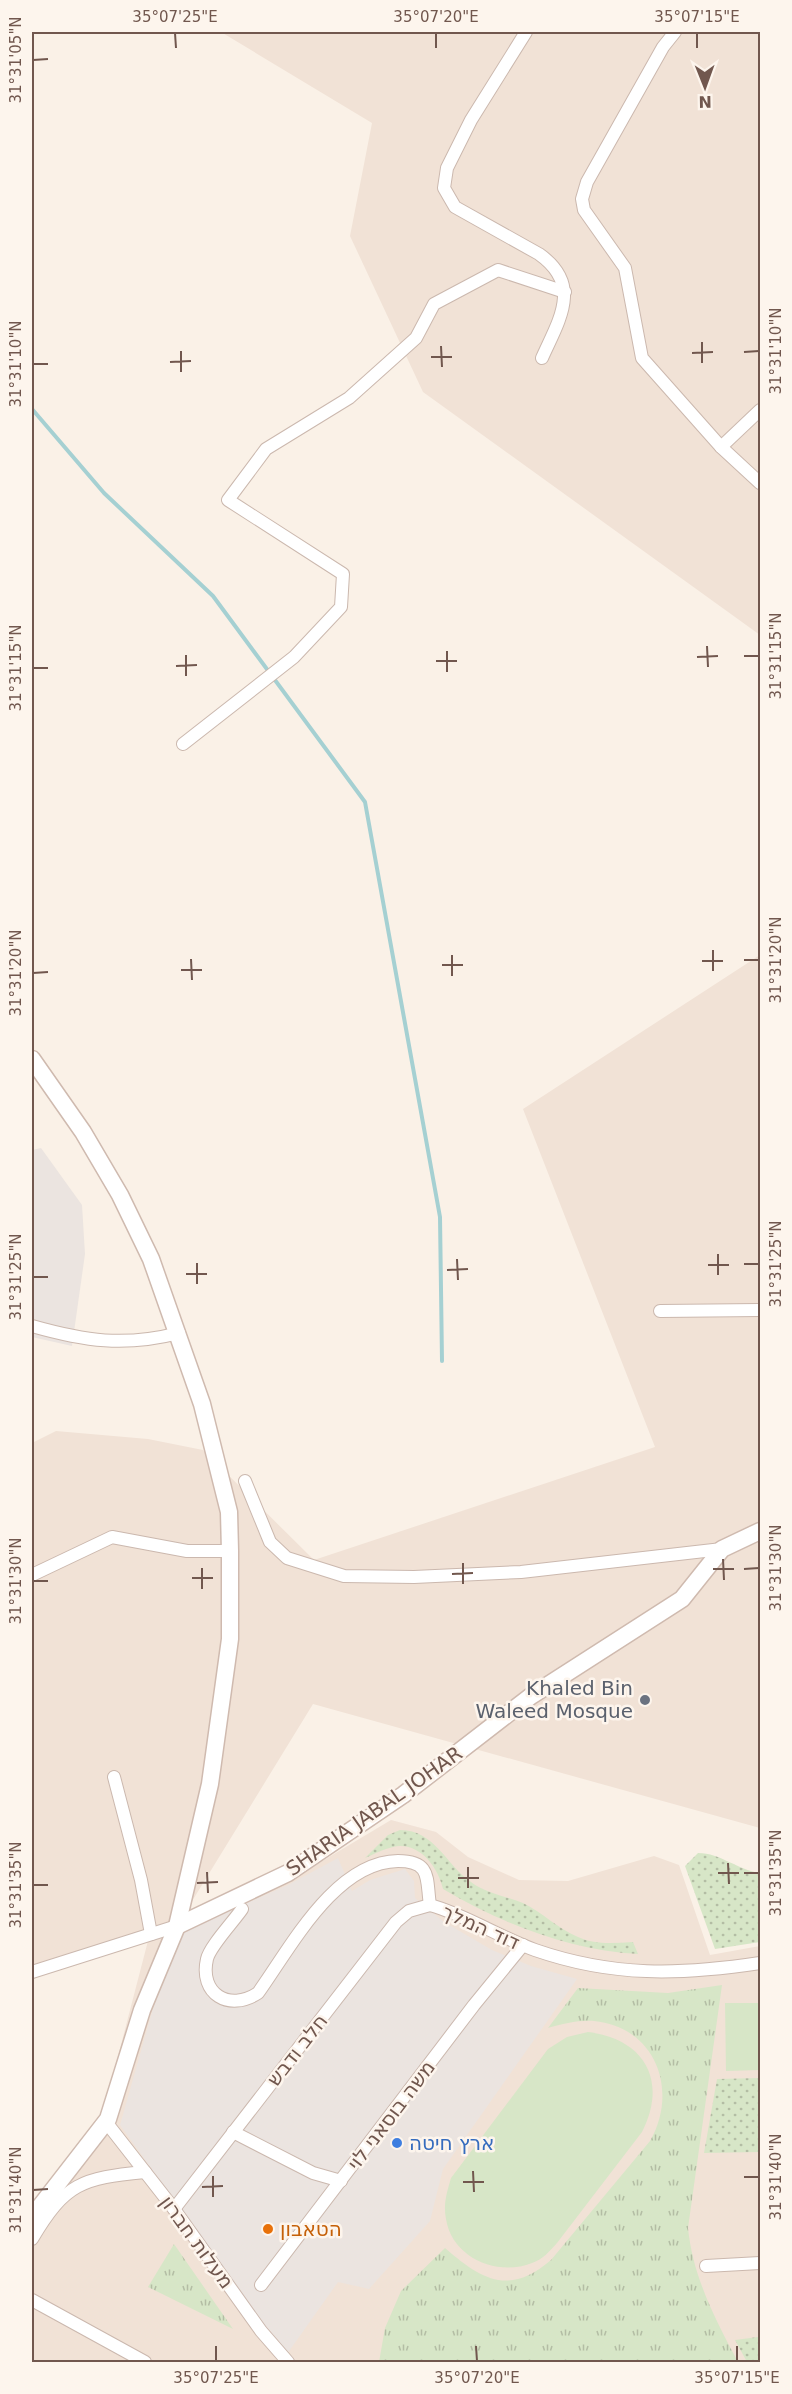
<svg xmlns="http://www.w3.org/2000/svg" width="792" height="2394" viewBox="0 0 792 2394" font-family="'DejaVu Sans','Noto Sans Hebrew',sans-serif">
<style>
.residential{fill:#f1e2d6}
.industrial{fill:#ebe4e0}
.grass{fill:url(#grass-dots)}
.park{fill:url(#park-tufts)}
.garden{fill:#d7e6c7}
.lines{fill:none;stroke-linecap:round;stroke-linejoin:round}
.stream{stroke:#a5d0d2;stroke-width:4}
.street-casing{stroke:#cbb8ae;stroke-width:14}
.secondary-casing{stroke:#cfbaaf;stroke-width:19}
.street{stroke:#fff;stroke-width:12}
.secondary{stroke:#fff;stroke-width:16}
.ticks{fill:none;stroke:#71574e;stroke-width:2}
.worship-dot{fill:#6b7280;stroke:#fdf5ed;stroke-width:2}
.shop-dot{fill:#3f7fe0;stroke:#fdf5ed;stroke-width:2}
.food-dot{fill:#e8710a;stroke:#fdf5ed;stroke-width:2}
.labels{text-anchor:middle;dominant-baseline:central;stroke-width:5;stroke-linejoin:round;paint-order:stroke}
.worship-label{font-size:20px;fill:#5b616d;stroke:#fdf5ed;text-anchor:end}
.street-label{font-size:20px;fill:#71574e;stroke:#fdf5ed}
.shop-label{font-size:20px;fill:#366cbe;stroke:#fdf5ed;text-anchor:start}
.food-label{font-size:20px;fill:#c56008;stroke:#fdf5ed;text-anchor:start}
.neatline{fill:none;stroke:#71574e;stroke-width:2}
.ticks-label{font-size:15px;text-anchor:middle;fill:#71574e}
</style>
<defs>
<pattern id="grass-dots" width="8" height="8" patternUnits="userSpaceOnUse" patternTransform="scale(1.5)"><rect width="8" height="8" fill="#d7e6c7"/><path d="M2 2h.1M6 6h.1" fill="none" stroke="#b3bda4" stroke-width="1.8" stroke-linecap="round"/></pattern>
<pattern id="park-tufts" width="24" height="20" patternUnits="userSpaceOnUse" patternTransform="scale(1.5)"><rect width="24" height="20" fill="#d7e6c7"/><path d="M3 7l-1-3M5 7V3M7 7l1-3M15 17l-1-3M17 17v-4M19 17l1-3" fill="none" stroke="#b3bda4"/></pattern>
</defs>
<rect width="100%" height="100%" fill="#faf1e7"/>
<!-- residential -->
<g class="residential">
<path d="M 221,32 L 760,32 L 760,635 L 423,392 L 350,236 L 372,123 Z"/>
<path d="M 760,955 L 760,1828 L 313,1704 L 178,1924 L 304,1872 L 391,1820 L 436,1832 L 468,1857 L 519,1880 L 568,1881 L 654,1856 L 679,1865 L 710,1955 L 760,1946 L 760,2362 L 32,2362 L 32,2226 L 102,2118 L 149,1937 L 167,1928 L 32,1965 L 32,1443 L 56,1431 L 148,1439 L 203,1450 L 314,1560 L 655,1447 L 523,1109 Z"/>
</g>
<!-- industrial -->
<g class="industrial">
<path d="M 41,1148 L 82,1205 L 85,1254 L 72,1346 L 32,1337 L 32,1150 Z"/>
<path d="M 338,1858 L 352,1891 L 370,1880 L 405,1869 L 414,1881 L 415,1898 L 444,1922 L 492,1950 L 531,1966 L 577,1979 L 443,2169 L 430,2221 L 369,2289 L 338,2282 L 287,2354 L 278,2340 L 259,2319 L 120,2125 L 154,2005 L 185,1930 L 288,1885 Z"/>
</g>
<!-- grass -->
<g class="grass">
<path d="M 400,1830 C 435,1830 446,1865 471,1882 C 487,1894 506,1896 523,1903 C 542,1912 558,1929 578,1937 C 595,1945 614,1943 633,1942 L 638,1954 C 570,1950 502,1924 443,1889 C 438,1867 419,1841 393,1847 C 384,1849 374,1854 365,1858 L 388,1835 Z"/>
<path d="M 698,1853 C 721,1853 737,1870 760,1873 L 760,1942 L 715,1949 L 685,1866 Z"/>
<path d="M 760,2078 L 760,2152 L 704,2153 L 717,2079 Z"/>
<path d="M 760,2330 L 760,2362 L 747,2362 L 735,2340 L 758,2337 Z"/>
</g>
<!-- park -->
<g class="park">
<path d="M 722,1985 L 688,2228 C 693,2277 715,2319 738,2362 L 379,2362 L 385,2328 L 401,2291 L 445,2248 C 482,2280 509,2296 551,2260 L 650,2141 C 679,2091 656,2027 594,2021 C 578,2020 563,2024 548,2028 L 578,1988 L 668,1993 Z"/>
<path d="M 174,2244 L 233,2329 L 148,2287 Z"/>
</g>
<!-- garden -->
<g class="garden">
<path d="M 725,2003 L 760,2003 L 760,2070 L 726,2071 Z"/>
<path d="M 588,2032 C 645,2039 668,2081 642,2132 L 557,2243 C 550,2251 542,2260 532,2263 C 498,2277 452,2258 446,2219 C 443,2204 447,2192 451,2178 L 548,2049 L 567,2037 Z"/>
</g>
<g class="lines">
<!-- stream -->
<path class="stream" d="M 32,409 L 104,493 L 213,596 L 365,802 L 440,1217 L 442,1361"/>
<!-- street casing -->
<g class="street-casing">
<g id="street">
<path d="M 526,32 L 471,120 L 447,168 L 444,188 L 455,207 L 539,254 C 583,285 559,320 542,358"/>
<path d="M 675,32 L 663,47 L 587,182 L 582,199 L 584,210 L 625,268 L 642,358 L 721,447 L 760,483"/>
<path d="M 721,447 L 760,410"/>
<path d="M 183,744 L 294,657 L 341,607 L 343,574 L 228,500 L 266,449 L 349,398 L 416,338 L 434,304 L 498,270 L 565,292"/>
<path d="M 660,1311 L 760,1310"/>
<path d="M 32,1326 C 85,1341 124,1347 179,1333"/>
<path d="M 245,1481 L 270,1542 L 287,1558 L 344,1576 L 414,1577 L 521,1572 L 722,1549"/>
<path d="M 32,1575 L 112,1537 L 187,1551 L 230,1551"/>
<path d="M 114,1777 L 141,1880 L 151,1934"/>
<path d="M 242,1909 C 234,1921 210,1946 207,1959 C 199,1994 229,2012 258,1993 C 291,1947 335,1862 398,1861 C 432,1861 426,1879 430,1905 C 466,1915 499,1937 535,1950 C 613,1977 680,1975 760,1963"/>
<path d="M 32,1972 L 177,1926"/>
<path d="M 106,2122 L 174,2209 L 261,2331 L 288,2362"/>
<path d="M 233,2132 L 313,2173 L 341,2181"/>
<path d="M 174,2209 L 396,1922 L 409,1911 L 430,1905"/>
<path d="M 32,2239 C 65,2183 82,2178 145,2172"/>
<path d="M 706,2266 L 760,2263"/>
<path d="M 261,2285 L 474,2005 L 523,1945"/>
<path d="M 32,2300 L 145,2362"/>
</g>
</g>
<!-- secondary casing -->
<g class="secondary-casing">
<g id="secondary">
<path d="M 32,1059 L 83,1132 L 120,1195 L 151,1259 L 202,1404 L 229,1512 L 230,1551 L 230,1639 L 210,1784 L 177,1926 L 142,2010 L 108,2119 L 32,2217"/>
<path d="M 177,1926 L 288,1873 L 403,1795 L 531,1696 L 682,1599 L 722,1549 L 760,1531"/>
</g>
</g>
<!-- street -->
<use href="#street" class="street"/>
<!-- secondary -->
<use href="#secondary" class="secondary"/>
</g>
<!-- ticks -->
<path class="ticks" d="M 175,33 L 176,48M 436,33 L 436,48M 697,33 L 697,48M 33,60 L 48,59M 702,342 L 702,363M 441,346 L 442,367M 181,351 L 181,372M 744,352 L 759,351M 692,353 L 713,352M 431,357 L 452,357M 170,362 L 191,361M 33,364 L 48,364M 707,646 L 708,667M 447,651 L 447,672M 186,655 L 186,676M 744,656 L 759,656M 697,657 L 718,656M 436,661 L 457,661M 176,666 L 197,665M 33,668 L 48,668M 713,950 L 713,971M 452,955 L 452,976M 191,959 L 192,980M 744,960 L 759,960M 702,961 L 723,961M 442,965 L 463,965M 181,970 L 202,970M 33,973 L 48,972M 718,1254 L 718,1275M 457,1259 L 458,1280M 197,1263 L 197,1284M 744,1264 L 759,1264M 708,1265 L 729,1265M 447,1270 L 468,1269M 186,1274 L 207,1274M 33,1277 L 48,1277M 723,1559 L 724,1580M 463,1563 L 463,1584M 202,1568 L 202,1589M 713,1569 L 734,1569M 744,1569 L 759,1568M 452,1574 L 473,1573M 192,1578 L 213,1578M 33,1581 L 48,1581M 728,1863 L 729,1884M 468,1867 L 468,1888M 207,1872 L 208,1893M 718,1873 L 739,1873M 744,1873 L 759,1873M 458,1878 L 479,1878M 197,1883 L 218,1882M 33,1885 L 48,1885M 473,2171 L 474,2192M 213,2176 L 213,2197M 744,2177 L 759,2177M 463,2182 L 484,2182M 202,2187 L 223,2186M 33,2190 L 48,2189M 216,2346 L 216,2361M 476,2346 L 477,2361M 737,2346 L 737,2361"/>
<!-- markers -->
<circle class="worship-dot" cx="645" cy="1700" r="6"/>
<circle class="shop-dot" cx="397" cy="2143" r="6"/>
<circle class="food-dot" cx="268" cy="2229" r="6"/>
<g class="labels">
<!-- worship labels -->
<g class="worship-label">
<text x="633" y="1688">Khaled Bin<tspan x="633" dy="23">Waleed Mosque</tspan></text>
</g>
<!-- street labels -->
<g class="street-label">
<text transform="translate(374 1811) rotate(-35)">SHARIA JABAL JOHAR</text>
<text transform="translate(481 1927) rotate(24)">דוד המלך</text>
<text transform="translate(297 2050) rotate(-52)">חלב ודבש</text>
<text transform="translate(391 2115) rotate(-53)">משה בוסאני לוי</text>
<text transform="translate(197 2242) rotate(54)">מעלות חברון</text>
</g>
<!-- shop labels -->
<g class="shop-label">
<text x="409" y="2143">ארץ חיטה</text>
</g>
<!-- food labels -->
<g class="food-label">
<text x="280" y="2229">הטאבון</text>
</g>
</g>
<!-- border -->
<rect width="792" height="2394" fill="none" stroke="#fdf5ed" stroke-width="66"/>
<!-- north arrow -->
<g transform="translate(705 87) rotate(179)" stroke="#fdf5ed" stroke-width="4.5" paint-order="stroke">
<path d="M0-4.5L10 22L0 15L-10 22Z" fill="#71574e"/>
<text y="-9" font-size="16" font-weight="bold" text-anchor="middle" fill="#71574e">N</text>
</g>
<rect x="33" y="33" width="726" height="2328" class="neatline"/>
<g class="ticks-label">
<text x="175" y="22">35°07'25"E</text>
<text x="436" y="22">35°07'20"E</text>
<text x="697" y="22">35°07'15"E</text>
<text transform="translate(16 60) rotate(-90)" y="5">31°31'05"N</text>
<text transform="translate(776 351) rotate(-90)" y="5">31°31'10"N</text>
<text transform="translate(16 364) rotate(-90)" y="5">31°31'10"N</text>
<text transform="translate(776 656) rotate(-90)" y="5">31°31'15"N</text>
<text transform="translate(16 668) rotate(-90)" y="5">31°31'15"N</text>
<text transform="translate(776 960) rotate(-90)" y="5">31°31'20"N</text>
<text transform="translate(16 973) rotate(-90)" y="5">31°31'20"N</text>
<text transform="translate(776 1264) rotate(-90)" y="5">31°31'25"N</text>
<text transform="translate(16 1277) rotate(-90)" y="5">31°31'25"N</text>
<text transform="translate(776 1568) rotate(-90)" y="5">31°31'30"N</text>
<text transform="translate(16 1581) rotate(-90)" y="5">31°31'30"N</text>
<text transform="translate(776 1873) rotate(-90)" y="5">31°31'35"N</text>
<text transform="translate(16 1885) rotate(-90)" y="5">31°31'35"N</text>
<text transform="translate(776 2177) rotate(-90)" y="5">31°31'40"N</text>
<text transform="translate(16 2190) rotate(-90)" y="5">31°31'40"N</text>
<text x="216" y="2383">35°07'25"E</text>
<text x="477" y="2383">35°07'20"E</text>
<text x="737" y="2383">35°07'15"E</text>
</g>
</svg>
